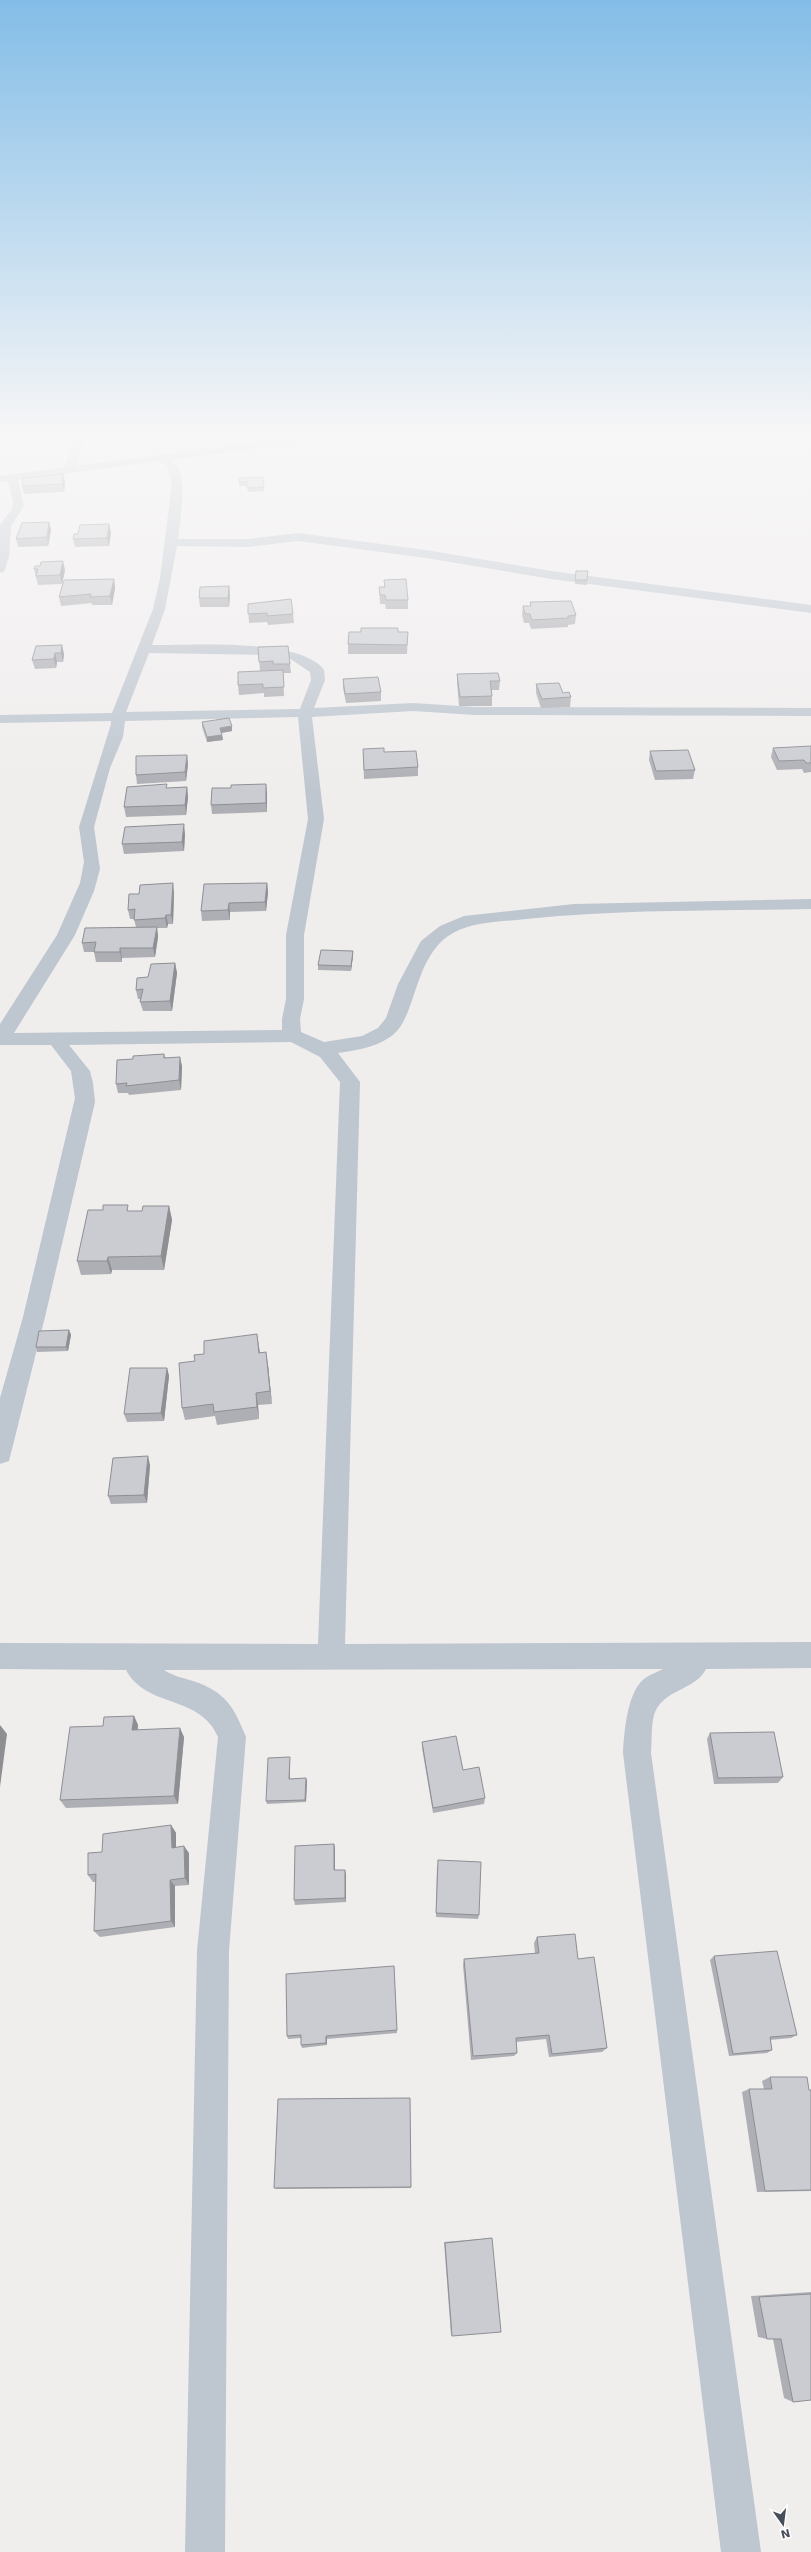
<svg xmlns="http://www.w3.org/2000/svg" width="811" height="2552" viewBox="0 0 811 2552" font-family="'DejaVu Sans',sans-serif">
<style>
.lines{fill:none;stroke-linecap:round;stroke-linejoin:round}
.minor{fill:#bec6cf;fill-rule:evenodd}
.wall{fill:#aeafb5}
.shaded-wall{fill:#8d8f93}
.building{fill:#caccd2;stroke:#8d8f93}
</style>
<rect width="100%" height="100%" fill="#f0eded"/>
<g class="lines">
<!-- minor -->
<path class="minor" d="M 75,436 L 85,436 L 76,466 L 299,436 L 330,436 L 325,439 L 171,460 C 190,472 180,518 178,539 L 248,539 L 298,533 L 426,550 L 551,571 L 811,605 L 811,613 L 551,579 L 426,558 L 298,541 L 248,547 L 177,546 L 165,609 L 152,645 C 191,646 301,637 324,670 L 325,680 L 314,708 L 413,703 L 475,707 L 811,708 L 811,716 L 475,715 L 413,711 L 312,717 L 324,819 L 304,935 L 304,999 L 300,1019 L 301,1032 L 324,1042 L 362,1036 L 378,1028 L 386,1018 L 398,984 L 421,941 L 440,926 L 464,916 L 574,904 L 811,899 L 811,909 C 716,911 621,909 526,919 C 502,922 475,921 453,933 C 412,956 418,1019 390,1037 C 374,1048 357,1050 338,1053 L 360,1082 L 345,1644 L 811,1642 L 811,1668 L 706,1669 C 695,1691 662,1689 654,1715 C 651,1726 652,1741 651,1753 L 761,2552 L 721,2552 L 623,1753 C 624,1734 627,1692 644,1679 C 649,1675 657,1672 663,1669 L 164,1670 C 173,1676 183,1678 193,1681 C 226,1692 234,1707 246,1737 L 229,1951 L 225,2552 L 185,2552 L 197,1951 L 218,1737 C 200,1694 147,1709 126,1670 L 0,1669 L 0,1643 L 318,1644 L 340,1082 L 320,1057 L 291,1042 L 69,1045 L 90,1071 L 93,1083 L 95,1102 L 45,1317 L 9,1461 L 0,1464 L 0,1398 L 23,1317 L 75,1098 L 71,1071 L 51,1045 L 0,1045 L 0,1024 L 57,935 L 80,883 L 84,862 L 79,827 L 111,724 L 111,721 L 0,723 L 0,715 L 112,713 L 153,609 L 160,578 L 172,483 L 167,466 L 159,461 L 18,480 L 24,506 L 11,526 L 9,557 L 4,572 L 0,573 L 0,525 L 12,509 L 13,502 L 8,481 L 0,482 L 0,476 L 65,467 ZM 149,653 L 277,655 L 289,658 L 310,672 L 311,680 L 300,709 L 126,712 ZM 298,717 L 308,819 L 286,935 L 286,999 L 282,1019 L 282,1030 L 14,1033 L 75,935 L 94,891 L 100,869 L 94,827 L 110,768 L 123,737 L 125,721 Z"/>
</g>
<!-- wall -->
<g class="wall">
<path d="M 63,474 L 65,482 L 64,492 L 24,494 L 22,486 Z"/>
<path d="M 263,477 L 264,491 L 248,492 L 247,486 L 239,486 L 239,478 Z"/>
<path d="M 49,522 L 51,530 L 48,546 L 18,547 L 16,539 Z"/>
<path d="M 109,524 L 111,533 L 109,546 L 75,547 L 73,539 L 78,534 Z"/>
<path d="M 34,569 L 65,570 L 62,584 L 38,585 Z"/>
<path d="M 576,571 L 588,571 L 587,585 L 575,584 Z"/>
<path d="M 114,579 L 115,588 L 112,605 L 92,605 L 92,603 L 61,606 L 59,597 Z"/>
<path d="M 384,580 L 408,600 L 408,609 L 386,609 L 385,604 L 380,604 L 379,587 L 384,587 Z"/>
<path d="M 229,586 L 230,595 L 229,607 L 200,607 L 199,598 Z"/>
<path d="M 530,602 L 576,615 L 575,624 L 568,625 L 568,627 L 531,629 L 529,623 L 524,623 L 522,615 L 523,606 L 530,606 Z"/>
<path d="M 248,604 L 293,614 L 294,623 L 268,625 L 267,622 L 249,623 Z"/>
<path d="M 398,632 L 408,632 L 407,654 L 348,654 L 348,644 Z"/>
<path d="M 36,646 L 64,654 L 63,662 L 57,662 L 56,668 L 35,669 L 32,660 Z"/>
<path d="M 288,646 L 291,673 L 283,673 L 284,696 L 264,697 L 264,693 L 239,695 L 238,685 L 274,671 L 274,670 L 260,671 L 258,647 Z"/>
<path d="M 457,674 L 500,681 L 499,690 L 492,690 L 492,706 L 459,706 L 457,683 Z"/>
<path d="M 343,679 L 381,692 L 381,701 L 346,703 L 343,688 Z"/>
<path d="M 536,684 L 563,693 L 571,697 L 570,707 L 541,708 L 536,693 Z"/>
<path d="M 202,722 L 232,731 L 222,733 L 223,740 L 207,742 L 202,727 Z"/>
<path d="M 811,746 L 811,772 L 804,773 L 802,769 L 777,770 L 771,757 L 773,748 Z"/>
<path d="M 363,749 L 384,752 L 418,767 L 418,776 L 364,779 Z"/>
<path d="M 650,751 L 695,770 L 693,779 L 655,780 L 649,760 Z"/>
<path d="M 187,755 L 188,764 L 186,781 L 137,784 L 136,775 Z"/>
<path d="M 187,787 L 188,797 L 186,815 L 126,817 L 124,807 L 168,788 Z"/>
<path d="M 231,788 L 267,793 L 267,812 L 212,814 L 211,805 Z"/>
<path d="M 185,834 L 184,851 L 124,854 L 122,844 Z"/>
<path d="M 267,883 L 268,892 L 266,911 L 230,912 L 230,920 L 202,921 L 201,911 Z"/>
<path d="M 174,893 L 173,924 L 168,924 L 167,928 L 157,928 L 158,937 L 155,957 L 122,958 L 122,962 L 96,962 L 94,952 L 84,952 L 82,943 L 136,927 L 134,919 L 130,919 L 128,910 Z"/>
<path d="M 353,951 L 353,956 L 351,971 L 318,970 L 318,965 Z"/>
<path d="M 175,963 L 177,973 L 172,1011 L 143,1011 L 140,1002 L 141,999 L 138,999 L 136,990 L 148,977 Z"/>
<path d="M 164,1054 L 165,1057 L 182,1066 L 181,1090 L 129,1095 L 128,1093 L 118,1093 L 116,1084 L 133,1059 Z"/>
<path d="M 169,1206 L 172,1220 L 164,1270 L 112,1270 L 111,1274 L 81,1275 L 77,1261 L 129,1211 L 142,1211 Z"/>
<path d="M 69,1330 L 71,1335 L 68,1351 L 37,1352 L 36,1347 Z"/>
<path d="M 259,1347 L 260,1353 L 268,1365 L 272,1404 L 258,1405 L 259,1419 L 217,1425 L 215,1416 L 185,1420 L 182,1408 Z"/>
<path d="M 167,1368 L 169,1376 L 164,1421 L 127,1422 L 124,1414 Z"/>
<path d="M 150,1465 L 147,1503 L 111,1504 L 108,1496 Z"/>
<path d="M 134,1716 L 138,1725 L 138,1730 L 184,1737 L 178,1804 L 66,1808 L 60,1800 L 103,1726 Z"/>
<path d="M 710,1733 L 783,1777 L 778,1783 L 714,1784 L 707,1739 Z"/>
<path d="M 422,1742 L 463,1770 L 485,1798 L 484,1804 L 433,1813 L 422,1748 Z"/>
<path d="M 290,1760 L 290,1779 L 306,1778 L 307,1781 L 306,1802 L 267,1804 L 266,1801 Z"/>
<path d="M 171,1825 L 176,1833 L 176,1847 L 189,1853 L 189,1885 L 175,1886 L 175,1927 L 100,1937 L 94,1931 L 96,1882 L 93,1882 L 88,1875 L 102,1852 Z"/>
<path d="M 334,1844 L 335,1849 L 335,1870 L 345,1870 L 346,1875 L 346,1902 L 295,1905 L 294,1900 Z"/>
<path d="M 437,1865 L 479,1915 L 478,1919 L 436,1917 Z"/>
<path d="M 537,1937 L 578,1959 L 607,2048 L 602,2052 L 549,2057 L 546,2039 L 516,2042 L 517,2053 L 514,2056 L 471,2060 L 463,1965 L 464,1959 L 535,1954 L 534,1943 Z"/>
<path d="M 714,1956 L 797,2035 L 791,2038 L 770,2040 L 772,2050 L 767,2053 L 729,2056 L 710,1960 Z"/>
<path d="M 394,1966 L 397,2033 L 327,2039 L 327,2045 L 302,2048 L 301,2045 L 301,2038 L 288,2039 L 287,2036 Z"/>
<path d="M 770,2077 L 809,2090 L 811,2090 L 811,2191 L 757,2192 L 742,2092 L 749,2089 L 764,2089 L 762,2081 Z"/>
<path d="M 410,2098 L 411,2188 L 277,2189 L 274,2188 Z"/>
<path d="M 492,2238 L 452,2336 L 451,2335 L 444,2242 Z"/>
<path d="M 811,2292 L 811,2400 L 793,2402 L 784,2398 L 773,2339 L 767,2339 L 758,2337 L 751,2296 Z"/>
</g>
<!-- shaded-wall -->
<g class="shaded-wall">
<path d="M 63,474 L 65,482 L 64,492 L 62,484 Z"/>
<path d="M 49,522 L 51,530 L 48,546 L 47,537 Z"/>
<path d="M 109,524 L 111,533 L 109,546 L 107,538 Z"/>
<path d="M 63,561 L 65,570 L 62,584 L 60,575 Z"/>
<path d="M 114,579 L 115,588 L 112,605 L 110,596 Z"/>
<path d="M 229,586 L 230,595 L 229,607 L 228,598 Z"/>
<path d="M 62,645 L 64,654 L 63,662 L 61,653 Z"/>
<path d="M 55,653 L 57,662 L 56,668 L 54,659 Z"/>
<path d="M 232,726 L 232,731 L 221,733 L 220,728 Z"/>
<path d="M 222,735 L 223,740 L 207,742 L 207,737 Z"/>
<path d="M 187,755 L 188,764 L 186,781 L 185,772 Z"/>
<path d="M 266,784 L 267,793 L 267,812 L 266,803 Z"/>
<path d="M 187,787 L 188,797 L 186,815 L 185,805 Z"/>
<path d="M 184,824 L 185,834 L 184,851 L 182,842 Z"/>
<path d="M 173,883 L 174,893 L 173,924 L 171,915 Z"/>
<path d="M 267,883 L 268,892 L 266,911 L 265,902 Z"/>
<path d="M 229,903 L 230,912 L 230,920 L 228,910 Z"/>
<path d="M 166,915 L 168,924 L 167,928 L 165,918 Z"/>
<path d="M 157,927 L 158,937 L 155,957 L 153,948 Z"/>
<path d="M 120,948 L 122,958 L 122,962 L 120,952 Z"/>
<path d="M 353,951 L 353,956 L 351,971 L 351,966 Z"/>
<path d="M 175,963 L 177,973 L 172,1011 L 170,1001 Z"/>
<path d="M 180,1057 L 182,1066 L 181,1090 L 179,1080 Z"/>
<path d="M 169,1206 L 172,1220 L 164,1270 L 161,1256 Z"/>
<path d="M 108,1257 L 112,1270 L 111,1274 L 107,1261 Z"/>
<path d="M 69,1330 L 71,1335 L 68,1351 L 66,1347 Z"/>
<path d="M 257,1334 L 259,1347 L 261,1366 L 259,1353 Z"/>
<path d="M 266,1352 L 268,1365 L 272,1404 L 270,1391 Z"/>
<path d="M 167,1368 L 169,1376 L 164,1421 L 161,1413 Z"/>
<path d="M 256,1393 L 258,1405 L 259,1419 L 257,1407 Z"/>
<path d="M 148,1456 L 150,1465 L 147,1503 L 144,1495 Z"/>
<path d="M 134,1716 L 138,1725 L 137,1739 L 132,1730 Z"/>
<path d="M 0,1725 L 7,1734 L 0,1787 Z"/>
<path d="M 180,1728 L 184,1737 L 178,1804 L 174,1796 Z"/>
<path d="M 290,1757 L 290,1782 L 289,1779 Z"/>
<path d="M 306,1778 L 307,1781 L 306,1802 L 305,1800 Z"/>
<path d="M 171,1825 L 176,1833 L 176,1855 L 172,1848 Z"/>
<path d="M 334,1844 L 335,1849 L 335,1875 L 334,1870 Z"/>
<path d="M 184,1846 L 189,1853 L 189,1885 L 185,1878 Z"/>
<path d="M 345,1870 L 346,1875 L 346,1902 L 345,1898 Z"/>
<path d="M 170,1880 L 175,1886 L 175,1927 L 171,1921 Z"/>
<path d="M 326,2036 L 327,2039 L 327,2045 L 326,2043 Z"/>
</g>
<!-- building -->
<g class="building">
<path d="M 63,474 L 62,484 L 22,486 L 23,478 Z"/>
<path d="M 263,477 L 264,487 L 247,488 L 247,482 L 239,482 L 239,478 Z"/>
<path d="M 49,522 L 47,537 L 16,539 L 22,523 Z"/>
<path d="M 109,524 L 107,538 L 73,539 L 74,534 L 78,534 L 80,525 Z"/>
<path d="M 63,561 L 60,575 L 36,576 L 38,569 L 34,569 L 35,566 L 40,566 L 41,562 Z"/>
<path d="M 576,571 L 588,571 L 587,580 L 575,580 Z"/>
<path d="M 114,579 L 110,596 L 90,597 L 91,594 L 59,597 L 64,580 Z"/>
<path d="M 406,579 L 408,600 L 386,600 L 385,595 L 380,595 L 379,587 L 385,587 L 384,580 Z"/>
<path d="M 229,586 L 228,598 L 199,598 L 200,587 Z"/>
<path d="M 291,599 L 293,614 L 267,616 L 267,613 L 248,614 L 248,604 Z"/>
<path d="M 571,601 L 576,615 L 568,616 L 568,618 L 532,620 L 530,614 L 525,614 L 523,606 L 531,606 L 530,602 Z"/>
<path d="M 361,628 L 398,628 L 398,632 L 408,632 L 407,645 L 348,644 L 349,632 L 361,632 Z"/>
<path d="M 62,645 L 61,653 L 55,653 L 54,659 L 32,660 L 36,646 Z"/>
<path d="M 288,646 L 290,664 L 273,664 L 273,661 L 259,662 L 258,647 Z"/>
<path d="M 283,670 L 284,687 L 263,688 L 263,684 L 238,685 L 238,672 Z"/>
<path d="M 498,673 L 500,681 L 490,681 L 492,696 L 460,697 L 457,674 Z"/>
<path d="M 378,677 L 381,692 L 345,694 L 343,679 Z"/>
<path d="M 559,683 L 563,693 L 569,692 L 571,697 L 542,699 L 536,684 Z"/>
<path d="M 229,718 L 232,726 L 220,728 L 222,735 L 207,737 L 202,722 Z"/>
<path d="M 811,746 L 811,763 L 806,763 L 804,760 L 779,761 L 773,748 Z"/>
<path d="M 384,748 L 384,752 L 416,751 L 418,767 L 364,770 L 363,749 Z"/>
<path d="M 688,750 L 695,770 L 656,771 L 650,751 Z"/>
<path d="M 187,755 L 185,772 L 136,775 L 136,756 Z"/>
<path d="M 167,784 L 166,788 L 187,787 L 185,805 L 124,807 L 127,787 Z"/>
<path d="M 266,784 L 266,803 L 211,805 L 212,788 L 231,788 L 231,785 Z"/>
<path d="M 184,824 L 182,842 L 122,844 L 125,827 Z"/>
<path d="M 173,883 L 171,915 L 166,915 L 165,918 L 134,920 L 135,909 L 128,910 L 129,894 L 139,894 L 140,885 Z"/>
<path d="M 267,883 L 265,902 L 229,903 L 228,910 L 201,911 L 204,884 Z"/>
<path d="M 157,927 L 153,948 L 120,948 L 120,952 L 94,952 L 96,942 L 82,943 L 85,928 Z"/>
<path d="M 321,950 L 353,951 L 351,966 L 318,965 Z"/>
<path d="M 175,963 L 170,1001 L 140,1002 L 143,989 L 136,990 L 137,978 L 148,977 L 151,964 Z"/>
<path d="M 164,1054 L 164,1058 L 180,1057 L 179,1080 L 126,1086 L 127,1083 L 116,1084 L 117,1060 L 133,1059 L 133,1056 Z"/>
<path d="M 103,1205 L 128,1205 L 127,1211 L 142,1211 L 143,1206 L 169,1206 L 161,1256 L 108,1257 L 107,1261 L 77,1261 L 88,1210 L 103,1210 Z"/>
<path d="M 69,1330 L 66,1347 L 36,1347 L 39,1331 Z"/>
<path d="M 257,1334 L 259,1353 L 266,1352 L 270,1391 L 256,1393 L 257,1407 L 214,1412 L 213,1404 L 182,1408 L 179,1363 L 195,1361 L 194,1355 L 204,1354 L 204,1341 Z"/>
<path d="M 130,1368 L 167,1368 L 161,1413 L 124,1414 Z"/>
<path d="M 148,1456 L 144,1495 L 108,1496 L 113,1458 Z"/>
<path d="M 134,1716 L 132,1730 L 180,1728 L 174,1796 L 60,1800 L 70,1727 L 103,1726 L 104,1717 Z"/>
<path d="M 774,1732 L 783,1777 L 718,1778 L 710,1733 Z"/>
<path d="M 456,1736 L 463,1770 L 479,1767 L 485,1798 L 433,1808 L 422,1742 Z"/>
<path d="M 290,1757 L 289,1779 L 306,1778 L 305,1800 L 266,1801 L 268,1758 Z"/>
<path d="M 171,1825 L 172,1848 L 184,1846 L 185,1878 L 170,1880 L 171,1921 L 94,1931 L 96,1874 L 88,1875 L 88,1853 L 102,1852 L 103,1834 Z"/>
<path d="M 334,1844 L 334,1870 L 345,1870 L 345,1898 L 294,1900 L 295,1846 Z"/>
<path d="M 438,1860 L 481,1862 L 479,1915 L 436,1913 Z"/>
<path d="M 575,1934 L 578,1959 L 594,1957 L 607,2048 L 552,2054 L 549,2035 L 516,2038 L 517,2053 L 473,2056 L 464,1959 L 539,1953 L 537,1937 Z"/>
<path d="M 777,1951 L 797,2035 L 770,2037 L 772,2050 L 733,2054 L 714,1956 Z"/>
<path d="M 394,1966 L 397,2030 L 326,2036 L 326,2043 L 301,2045 L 301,2035 L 287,2036 L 286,1974 Z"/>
<path d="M 770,2077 L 807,2077 L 809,2090 L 811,2090 L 811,2190 L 765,2191 L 749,2089 L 772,2089 Z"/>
<path d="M 410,2098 L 411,2187 L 274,2188 L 278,2099 Z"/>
<path d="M 492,2238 L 501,2332 L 452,2336 L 445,2243 Z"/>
<path d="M 811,2294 L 811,2400 L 793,2402 L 781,2339 L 767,2339 L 759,2297 Z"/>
</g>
<!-- sky -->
<linearGradient id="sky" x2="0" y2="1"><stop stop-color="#83bde7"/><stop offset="0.55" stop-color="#f8f7f7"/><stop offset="1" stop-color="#f8f7f7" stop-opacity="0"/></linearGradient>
<rect width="811" height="794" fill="url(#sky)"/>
<!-- north arrow -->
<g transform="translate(783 2524) rotate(166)" stroke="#ffffff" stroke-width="3" paint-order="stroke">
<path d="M0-3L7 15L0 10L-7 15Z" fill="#464f59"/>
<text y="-6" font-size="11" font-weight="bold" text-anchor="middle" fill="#464f59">N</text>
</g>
</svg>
